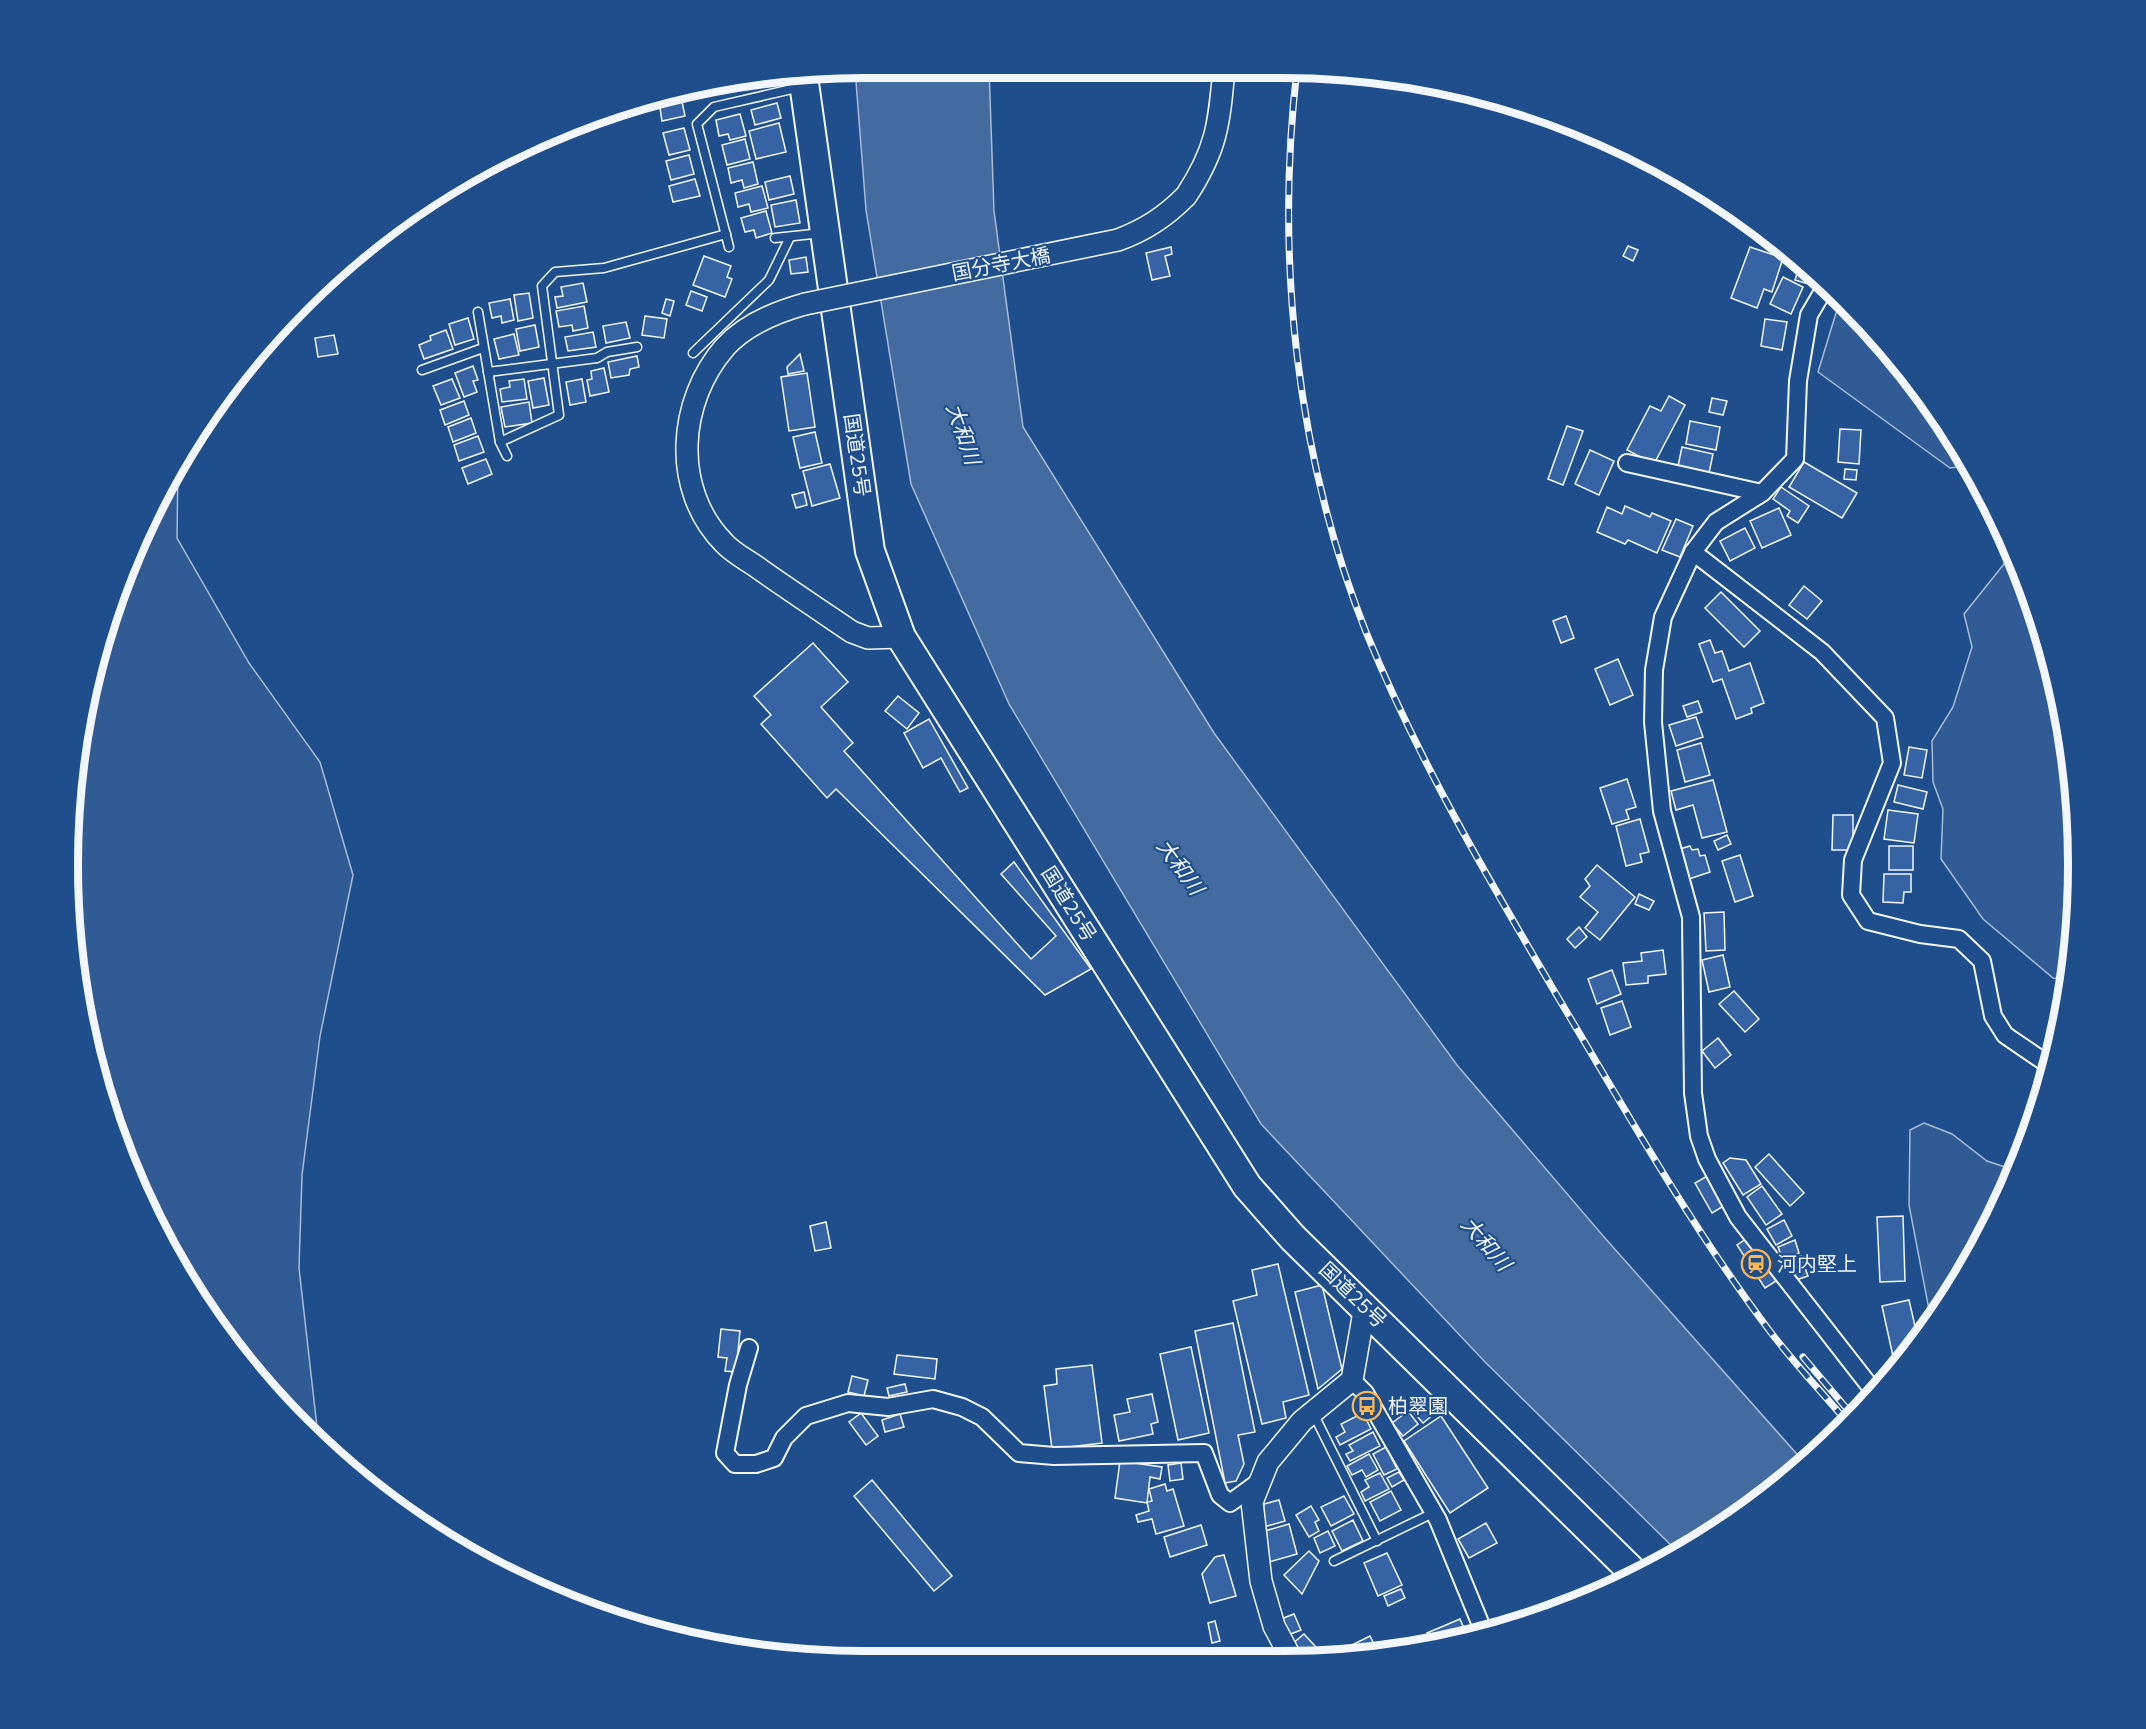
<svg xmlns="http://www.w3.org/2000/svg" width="2146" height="1729" font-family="'Nunito Sans','Noto Sans JP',sans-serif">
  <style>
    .built { fill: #305b95; stroke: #a8bbd7; stroke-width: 1.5 }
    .water { fill: #446ba0; stroke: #a8bbd7; stroke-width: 1.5 }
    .building { fill: #3563a3; stroke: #f2f6ff; stroke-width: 1.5 }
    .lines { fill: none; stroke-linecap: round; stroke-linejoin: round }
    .service-casing { stroke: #f2f6ff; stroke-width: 11 }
    .minor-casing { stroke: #f2f6ff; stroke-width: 20 }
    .tertiary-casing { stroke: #f2f6ff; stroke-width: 24 }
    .trunk-casing { stroke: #f2f6ff; stroke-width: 32 }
    .service { stroke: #1f4e8c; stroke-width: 8 }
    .minor { stroke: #1f4e8c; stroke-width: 16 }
    .tertiary { stroke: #1f4e8c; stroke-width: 21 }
    .trunk { stroke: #1f4e8c; stroke-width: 28 }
    .rail-casing { stroke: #f2f6ff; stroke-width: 7 }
    .rail { stroke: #1f4e8c; stroke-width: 4.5; stroke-dasharray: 14; stroke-linecap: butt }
    .tertiary-bridge-casing { stroke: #f2f6ff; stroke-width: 24; stroke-linecap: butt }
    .tertiary-bridge { stroke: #1f4e8c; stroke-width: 21 }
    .labels { text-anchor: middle; stroke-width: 4.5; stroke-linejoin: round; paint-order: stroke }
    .street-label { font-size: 20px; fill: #f2f6ff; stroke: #1f4e8c }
    .poi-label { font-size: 20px; fill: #f2f6ff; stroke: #1f4e8c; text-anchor: start }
    .water-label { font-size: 21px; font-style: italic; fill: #f2f6ff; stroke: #1f4e8c }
    .rim { fill: none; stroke: #f2f6ff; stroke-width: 8 }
  </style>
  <rect width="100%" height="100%" fill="#1f4e8c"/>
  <!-- built -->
  <g class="built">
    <polygon points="1840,300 1914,379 1968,466 1950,468 1818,372"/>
    <polygon points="178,462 177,538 249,663 320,762 353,875 320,1036 302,1175 299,1268 317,1427 331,1452 265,1390 150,1217 83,1020 68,864 95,658"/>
    <polygon points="2012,554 2051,658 2077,812 2072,968 2069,980 2053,978 1983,919 1941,859 1943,809 1933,782 1932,741 1953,707 1972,647 1964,614"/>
    <polygon points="1924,1123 1952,1134 1987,1161 2014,1170 1972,1263 1931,1320 1909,1205 1910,1130"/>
  </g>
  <!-- water -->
  <polygon class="water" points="865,68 989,68 994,211 1023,427 1214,733 1457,1065 1604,1237 1804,1462 1767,1497 1678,1552 1485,1362 1261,1124 1009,704 911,484 866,210 855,69"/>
  <!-- building -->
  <g class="building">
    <polygon points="680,92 685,116 662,121 658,95"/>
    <polygon points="777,103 781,118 755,125 751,110"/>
    <polygon points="740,114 746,136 730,140 728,134 719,136 716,120"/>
    <polygon points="779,123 786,152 756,159 749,131"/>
    <polygon points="684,128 690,150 669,155 663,133"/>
    <polygon points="745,139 750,159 727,165 722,145"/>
    <polygon points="689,155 694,174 671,180 666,161"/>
    <polygon points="753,162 758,184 744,188 742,180 731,183 728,168"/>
    <polygon points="790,176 794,194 769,200 765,182"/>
    <polygon points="695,179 700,196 673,202 669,186"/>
    <polygon points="762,186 768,208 751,212 749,204 738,207 735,193"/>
    <polygon points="796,200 800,223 775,227 771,205"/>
    <polygon points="766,211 772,233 756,238 754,230 745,232 741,218"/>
    <polygon points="1628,246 1638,250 1633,261 1623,256"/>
    <polygon points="1171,247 1172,254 1165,256 1170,276 1152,280 1146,253"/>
    <polygon points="1750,247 1783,258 1772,292 1764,289 1757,308 1731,298"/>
    <polygon points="704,256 731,266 727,277 732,279 725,297 693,285"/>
    <polygon points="806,257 808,272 791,274 789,260"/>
    <polygon points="1798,271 1815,276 1812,285 1795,280"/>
    <polygon points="1783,277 1803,287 1791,314 1770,304"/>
    <polygon points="583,283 587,302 557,308 555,297 563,296 561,287"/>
    <polygon points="691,291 707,297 702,311 686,305"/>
    <polygon points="529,293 533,318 518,321 514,295"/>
    <polygon points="510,299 514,320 502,323 501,316 492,318 489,303"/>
    <polygon points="666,299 674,301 670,316 662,313"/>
    <polygon points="584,306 588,328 573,331 572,325 559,327 556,311"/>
    <polygon points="645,316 667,319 664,338 642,335"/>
    <polygon points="468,318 474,339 455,345 449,324"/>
    <polygon points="1765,319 1787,322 1782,350 1761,346"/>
    <polygon points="626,322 630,338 606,343 603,326"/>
    <polygon points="535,325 539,347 520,351 516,329"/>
    <polygon points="446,330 453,349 424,359 419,345 431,340 430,336"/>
    <polygon points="593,332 596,347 568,351 565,337"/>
    <polygon points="514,334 519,355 499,359 494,339"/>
    <polygon points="334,335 338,354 318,357 315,338"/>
    <polygon points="800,354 804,371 788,374 787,367"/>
    <polygon points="637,356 639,367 630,369 629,375 611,378 608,362"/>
    <polygon points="473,366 478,380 473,381 477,392 464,397 455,373"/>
    <polygon points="604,368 609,392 590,396 587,380 592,379 591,371"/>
    <polygon points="807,373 815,427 789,431 781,377"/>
    <polygon points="544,378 549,405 533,408 528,381"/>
    <polygon points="452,379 460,398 441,405 433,386"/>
    <polygon points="524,379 527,399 502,402 500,389 510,387 509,381"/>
    <polygon points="582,379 586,402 570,405 566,382"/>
    <polygon points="1669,396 1685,405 1654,464 1627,450 1650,406 1661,411"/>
    <polygon points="1712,398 1727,401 1723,415 1709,412"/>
    <polygon points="464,401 469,415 445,425 440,410"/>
    <polygon points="529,402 532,423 505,427 501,407"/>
    <polygon points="471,418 476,433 453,442 448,427"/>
    <polygon points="1690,421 1720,427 1716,450 1686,444"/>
    <polygon points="1567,426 1583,431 1563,485 1548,479"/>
    <polygon points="1840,429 1861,430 1859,464 1838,462"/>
    <polygon points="815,432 822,463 800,468 793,437"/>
    <polygon points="478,436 484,452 459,461 454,445"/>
    <polygon points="1682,447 1713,454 1709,473 1678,466"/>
    <polygon points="1590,450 1614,461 1599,495 1575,484"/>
    <polygon points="486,459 492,474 468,484 462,468"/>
    <polygon points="1804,462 1857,493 1842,518 1789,487"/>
    <polygon points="830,464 840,498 812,506 803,471"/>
    <polygon points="1845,469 1857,470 1856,480 1844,479"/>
    <polygon points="1781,487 1809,506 1798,523 1787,516 1790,511 1773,499"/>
    <polygon points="804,492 807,505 796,508 792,495"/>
    <polygon points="1625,506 1650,517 1652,513 1671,521 1657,553 1628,540 1625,544 1597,532 1607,507 1622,514"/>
    <polygon points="1779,508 1791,535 1762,548 1750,521"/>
    <polygon points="1676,519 1693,526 1680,557 1662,550"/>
    <polygon points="1745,528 1755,548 1730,561 1720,541"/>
    <polygon points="1804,586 1822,601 1807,619 1789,605"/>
    <polygon points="1721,592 1760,631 1744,647 1705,608"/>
    <polygon points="1566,616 1574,638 1561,643 1553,621"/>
    <polygon points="1710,640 1715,653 1722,651 1729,671 1750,663 1764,703 1751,708 1752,713 1736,719 1722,679 1713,682 1699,644"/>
    <polygon points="813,643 848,682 821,707 853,743 844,751 1031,959 1056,936 1001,874 1014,862 1091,969 1045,995 836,789 827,798 761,724 771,715 754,696"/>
    <polygon points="1618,659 1633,695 1610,705 1595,669"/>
    <polygon points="898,696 919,713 907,729 885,711"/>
    <polygon points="1698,701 1702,712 1687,717 1683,706"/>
    <polygon points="1696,717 1703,737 1676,746 1669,725"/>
    <polygon points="929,719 968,788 960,792 941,758 923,768 904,733"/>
    <polygon points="1701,743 1710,775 1685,782 1677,750"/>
    <polygon points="1909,747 1927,750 1922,778 1904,775"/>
    <polygon points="1627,779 1636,807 1626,810 1629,819 1612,824 1600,788"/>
    <polygon points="1713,780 1727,832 1702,838 1693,805 1676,810 1671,791"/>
    <polygon points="1898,785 1927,792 1923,809 1894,802"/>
    <polygon points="1888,810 1918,814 1914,843 1884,839"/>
    <polygon points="1833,815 1853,815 1853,850 1832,850"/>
    <polygon points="1640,819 1649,852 1640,854 1642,862 1626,866 1616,826"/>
    <polygon points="1727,835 1731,844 1718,850 1714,841"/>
    <polygon points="1690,846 1692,850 1698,849 1700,856 1705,855 1710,872 1689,879 1680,849"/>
    <rect x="1889" y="846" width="24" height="24"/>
    <polygon points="1740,855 1753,896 1735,902 1722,861"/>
    <polygon points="1597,865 1635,897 1600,940 1585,928 1598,912 1580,897 1590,886 1585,879"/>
    <polygon points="1884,874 1911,874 1911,892 1904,892 1903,903 1883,902"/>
    <polygon points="1639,894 1654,901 1649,910 1635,904"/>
    <polygon points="1724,912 1725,950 1706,951 1704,913"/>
    <polygon points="1579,927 1587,937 1575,948 1567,939"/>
    <polygon points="1663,950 1666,974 1648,976 1648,983 1626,985 1623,963 1642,961 1641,953"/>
    <polygon points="1723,955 1730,987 1709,992 1702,960"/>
    <polygon points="1612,970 1621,994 1597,1004 1588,979"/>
    <polygon points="1734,991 1759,1019 1745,1032 1719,1004"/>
    <polygon points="1622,1001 1631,1027 1610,1035 1601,1008"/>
    <polygon points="1718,1038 1731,1055 1715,1068 1702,1051"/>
    <polygon points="1769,1154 1804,1193 1790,1206 1755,1167"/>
    <polygon points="1730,1158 1746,1160 1761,1184 1743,1195 1723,1163"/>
    <polygon points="1709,1175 1727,1204 1712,1213 1695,1183"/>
    <polygon points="1762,1186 1782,1214 1766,1225 1747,1197"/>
    <polygon points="1903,1216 1905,1281 1880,1282 1877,1217"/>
    <polygon points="1784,1220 1792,1236 1776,1245 1767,1229"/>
    <polygon points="826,1222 831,1248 815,1251 810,1226"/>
    <polygon points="1749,1237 1776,1281 1765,1288 1737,1245"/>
    <polygon points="1795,1240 1799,1253 1783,1260 1778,1247"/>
    <polygon points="1801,1256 1803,1264 1787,1269 1785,1261"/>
    <polygon points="1278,1264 1309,1395 1283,1402 1286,1418 1262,1424 1233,1301 1257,1295 1252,1270"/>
    <polygon points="1804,1265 1808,1276 1793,1281 1789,1270"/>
    <polygon points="1322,1285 1342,1369 1318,1389 1295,1292"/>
    <polygon points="1909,1300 1918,1339 1903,1359 1894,1361 1882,1306"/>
    <polygon points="1233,1323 1255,1432 1238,1435 1244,1464 1236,1481 1225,1483 1195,1331"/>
    <polygon points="721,1329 740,1331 736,1372 725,1371 727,1358 718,1357"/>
    <polygon points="1191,1347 1209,1433 1178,1440 1160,1354"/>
    <polygon points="897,1355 937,1359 935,1379 894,1374"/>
    <polygon points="1092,1365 1102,1443 1052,1449 1044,1386 1057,1384 1056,1369"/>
    <polygon points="852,1376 868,1380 864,1396 848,1392"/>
    <polygon points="905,1384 907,1392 889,1396 887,1388"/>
    <polygon points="1152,1394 1158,1422 1151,1424 1153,1434 1119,1441 1114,1415 1130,1412 1127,1399"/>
    <polygon points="1427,1396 1439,1410 1423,1423 1411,1409"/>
    <polygon points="1408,1411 1418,1424 1403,1436 1392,1423"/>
    <polygon points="861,1413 878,1436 866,1445 849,1422"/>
    <polygon points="1363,1413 1371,1429 1340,1445 1336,1437 1345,1432 1341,1424"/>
    <polygon points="900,1414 904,1427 885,1432 882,1420"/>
    <polygon points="1441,1416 1488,1488 1450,1513 1404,1441"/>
    <polygon points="1373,1432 1380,1446 1350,1461 1346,1454 1353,1451 1349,1445"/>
    <polygon points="1386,1447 1397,1469 1384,1475 1373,1454"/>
    <polygon points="1369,1454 1378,1470 1366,1477 1362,1470 1352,1475 1347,1466"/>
    <polygon points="1120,1461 1162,1467 1160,1479 1150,1477 1147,1503 1115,1498"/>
    <polygon points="1181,1463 1183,1479 1170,1481 1168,1465"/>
    <polygon points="1399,1472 1404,1480 1392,1487 1387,1478"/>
    <polygon points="1380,1473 1389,1489 1365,1501 1361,1492 1369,1487 1365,1480"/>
    <polygon points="872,1480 952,1576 934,1591 854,1496"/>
    <polygon points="1165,1484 1167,1491 1173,1489 1184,1526 1156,1534 1152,1519 1138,1522 1136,1515 1149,1511 1147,1502 1152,1501 1149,1489"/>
    <polygon points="1391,1491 1401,1510 1380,1521 1370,1502"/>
    <polygon points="1344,1496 1354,1514 1331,1526 1321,1507"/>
    <polygon points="1279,1500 1285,1521 1260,1528 1264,1504"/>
    <polygon points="1311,1506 1319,1520 1315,1522 1319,1531 1309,1537 1296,1515"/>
    <polygon points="1353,1520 1363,1541 1342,1551 1332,1531"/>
    <polygon points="1486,1523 1497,1543 1469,1558 1458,1539"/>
    <polygon points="1289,1524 1297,1554 1269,1562 1261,1532"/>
    <polygon points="1201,1525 1207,1545 1170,1557 1164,1537"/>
    <polygon points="1328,1531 1335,1546 1320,1553 1314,1538"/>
    <polygon points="1309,1551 1319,1561 1302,1594 1284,1575"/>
    <polygon points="1387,1553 1402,1585 1378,1596 1364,1563"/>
    <polygon points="1224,1555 1236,1596 1210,1603 1202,1574 1215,1557"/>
    <polygon points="1401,1589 1405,1598 1388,1606 1384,1596"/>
    <polygon points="1294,1614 1301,1630 1288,1635 1281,1619"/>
    <polygon points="1460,1619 1468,1638 1432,1644 1427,1633"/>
    <polygon points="1215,1621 1220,1641 1212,1643 1208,1623"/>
    <polygon points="1304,1634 1325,1657 1321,1660 1305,1660 1291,1645"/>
    <polygon points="1370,1636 1378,1652 1338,1659 1336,1653"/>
    <polygon points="1422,1639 1425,1645 1399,1649"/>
  </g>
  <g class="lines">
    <!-- service casing -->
    <g class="service-casing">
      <g id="service">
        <polyline points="775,238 822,233"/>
        <polyline points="729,247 697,124 714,107 801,87"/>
        <polyline points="478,312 500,442 507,456"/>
        <polyline points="693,353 769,280 790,237"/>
        <polyline points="422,370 483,348"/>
        <polyline points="488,372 597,358 607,352 637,347"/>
        <polyline points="500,442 559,415 542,286 555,272 604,268 726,234"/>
        <polyline points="1313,1413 1377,1541"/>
        <polyline points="1334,1561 1433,1513"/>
        <polyline points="1484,1632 1565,1600 1571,1603"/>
      </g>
    </g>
    <!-- minor casing -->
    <g class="minor-casing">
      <g id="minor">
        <polyline points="1627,463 1762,493 1795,459 1798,381 1809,315 1826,286"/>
        <polyline points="1762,493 1716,522 1693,552 1663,617 1654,670 1653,722 1662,811 1691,917 1693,1093 1699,1136 1707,1159 1738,1217 1876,1394"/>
        <polyline points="1693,552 1822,652 1885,718 1892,763 1853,860 1851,895 1868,921 1920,934 1959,939 1982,961 1993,1016 2005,1035 2049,1065"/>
        <polyline points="749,1348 738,1385 725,1453 735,1464 756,1464 774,1458 784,1438 806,1416 848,1403 888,1407 933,1399 962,1407 982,1417 1019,1453 1054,1456 1204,1453 1220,1495 1230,1503 1260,1481"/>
        <polyline points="1352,1380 1365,1393 1438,1520 1485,1635"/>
      </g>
    </g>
    <!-- tertiary casing -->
    <g class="tertiary-casing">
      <g id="tertiary">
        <path d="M 1186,196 C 1217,149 1219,124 1224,69"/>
        <path d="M 805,304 C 776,312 746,324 725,347 C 678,401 671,489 724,543 C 734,554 749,561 761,570 C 791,591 821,611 852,632 L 868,638 L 901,637"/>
        <polyline points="1292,1660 1274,1626 1261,1581 1252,1502 1268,1462 1302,1421 1352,1380 1365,1306"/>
      </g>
    </g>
    <!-- trunk casing -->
    <g class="trunk-casing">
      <polyline id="trunk" points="803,76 870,551 901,637 1247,1186 1293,1238 1638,1577"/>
    </g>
    <!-- service -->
    <use href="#service" class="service"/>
    <!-- minor -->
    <use href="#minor" class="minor"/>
    <!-- tertiary -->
    <use href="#tertiary" class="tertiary"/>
    <!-- trunk -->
    <use href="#trunk" class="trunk"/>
    <!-- rail casing -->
    <g class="rail-casing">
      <g id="rail">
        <path d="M 1297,69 C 1275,257 1296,456 1366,632 C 1418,760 1489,880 1559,999 C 1626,1111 1690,1225 1769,1330 C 1793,1362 1821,1391 1847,1422"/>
        <polyline points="1803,1357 1853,1416"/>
      </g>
    </g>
    <!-- rail -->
    <use href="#rail" class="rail"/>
    <!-- tertiary-bridge casing -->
    <g class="tertiary-bridge-casing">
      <path id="tertiary-bridge" d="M 805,304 L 1118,240 C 1145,230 1165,217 1186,196"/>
    </g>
    <!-- tertiary-bridge -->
    <use href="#tertiary-bridge" class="tertiary-bridge"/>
  </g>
  <!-- icons -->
  <defs>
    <g id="station-ring" transform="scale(1.5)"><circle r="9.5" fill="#1f4e8c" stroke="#ffb74d" stroke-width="1.5"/><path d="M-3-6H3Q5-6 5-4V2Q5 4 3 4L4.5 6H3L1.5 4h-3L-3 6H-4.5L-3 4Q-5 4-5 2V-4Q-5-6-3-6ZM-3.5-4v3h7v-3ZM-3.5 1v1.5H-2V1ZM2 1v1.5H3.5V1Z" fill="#ffb74d"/></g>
    <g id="bus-ring" transform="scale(1.5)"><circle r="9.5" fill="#1f4e8c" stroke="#ffb74d" stroke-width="1.5"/><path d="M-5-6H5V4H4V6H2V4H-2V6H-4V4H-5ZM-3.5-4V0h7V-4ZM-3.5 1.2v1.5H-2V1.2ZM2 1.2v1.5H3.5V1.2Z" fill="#ffb74d"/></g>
  </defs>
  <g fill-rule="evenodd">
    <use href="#station-ring" x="1756" y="1264"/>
    <use href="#bus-ring" x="1367" y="1406"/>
  </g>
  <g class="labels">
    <!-- street labels -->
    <g class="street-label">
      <text transform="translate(1001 264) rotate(-11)" y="7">国分寺大橋</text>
      <text transform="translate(857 455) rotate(82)" y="7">国道25号</text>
      <text transform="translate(1069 904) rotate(58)" y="7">国道25号</text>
      <text transform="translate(1353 1295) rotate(44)" y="7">国道25号</text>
    </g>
    <!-- poi labels -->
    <g class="poi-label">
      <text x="1777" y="1271">河内堅上</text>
      <text x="1388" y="1413">柏翠園</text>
    </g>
    <!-- water labels -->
    <g class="water-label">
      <text transform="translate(963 434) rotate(71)" y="7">大和川</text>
      <text transform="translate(1180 867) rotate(54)" y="7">大和川</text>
      <text transform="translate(1486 1244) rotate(49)" y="7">大和川</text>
    </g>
  </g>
  <!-- crop -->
  <path d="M0 0H2146V1729H0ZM864 78H1282A786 786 0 0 1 2068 864V865A786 786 0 0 1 1282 1651H864A786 786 0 0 1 78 865V864A786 786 0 0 1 864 78Z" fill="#1f4e8c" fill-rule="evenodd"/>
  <path class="rim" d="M864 78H1282A786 786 0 0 1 2068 864V865A786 786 0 0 1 1282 1651H864A786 786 0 0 1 78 865V864A786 786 0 0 1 864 78Z"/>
</svg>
